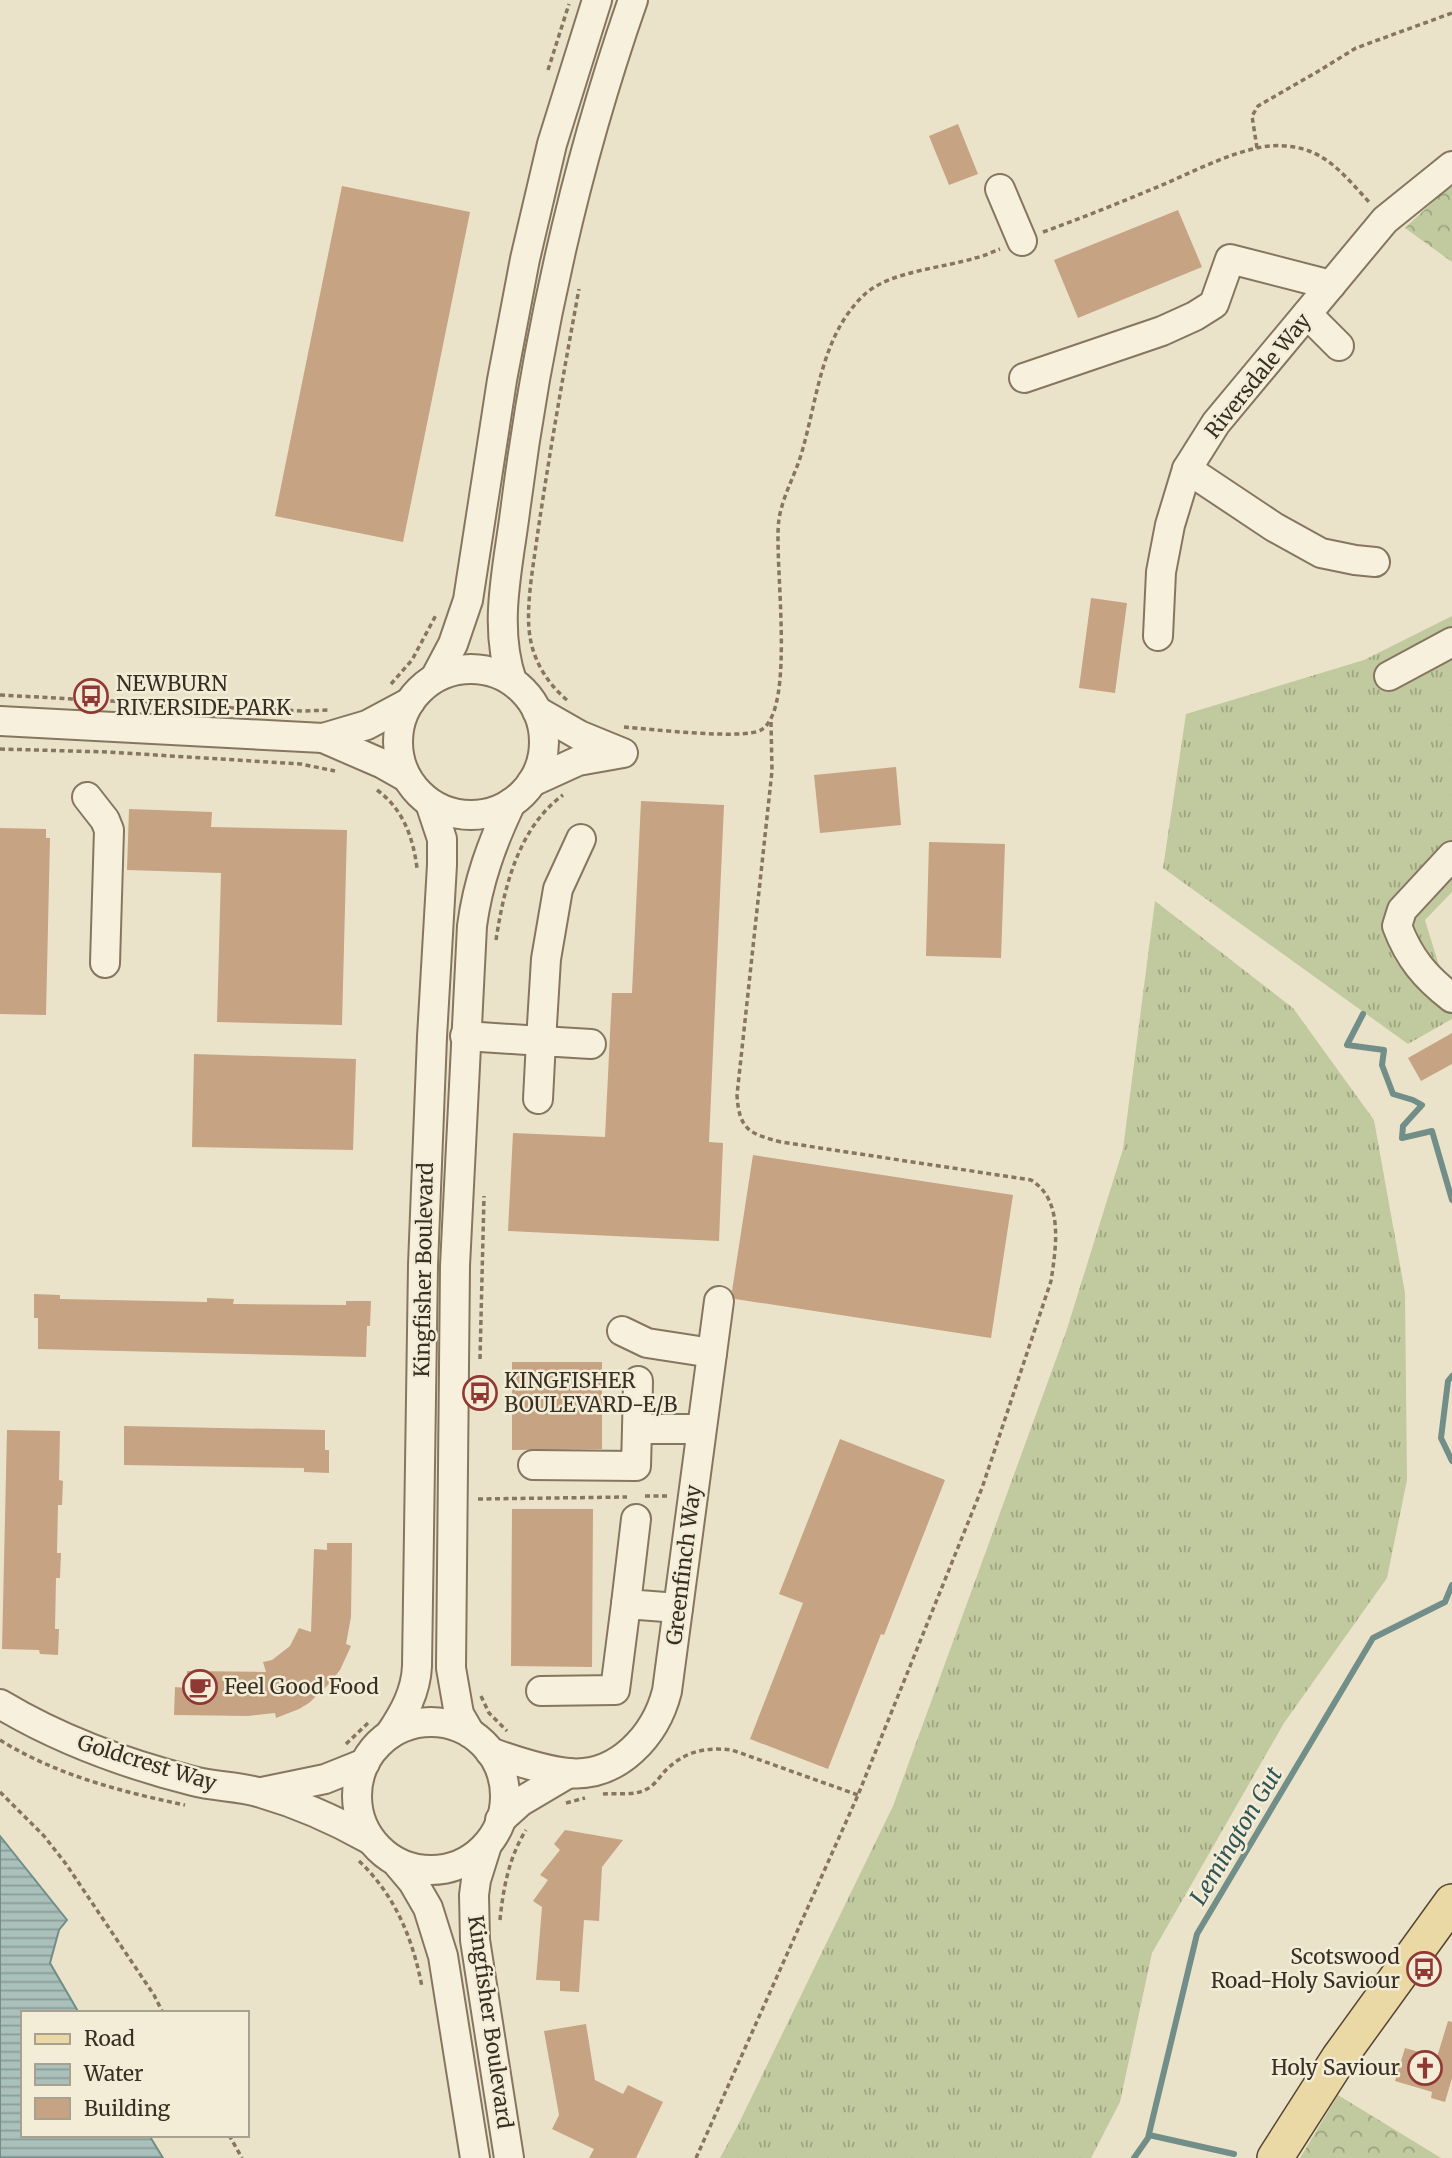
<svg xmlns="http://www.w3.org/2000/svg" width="1452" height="2158" font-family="Merriweather,serif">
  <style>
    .grass { fill: url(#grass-tufts) }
    .forest { fill: url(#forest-crowns) }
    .water { fill: url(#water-rules); stroke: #718e88; stroke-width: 2 }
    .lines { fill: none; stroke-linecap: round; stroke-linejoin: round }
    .stream { stroke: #718e88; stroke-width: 6 }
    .building { fill: #c6a382 }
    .minor-casing { stroke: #86765f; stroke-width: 32 }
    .major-casing { stroke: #554533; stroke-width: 38 }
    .path { stroke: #86765f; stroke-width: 3.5; stroke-dasharray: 5 3.5; stroke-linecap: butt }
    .minor { stroke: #f6f0dc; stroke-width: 28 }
    .major { stroke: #ead9a5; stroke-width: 35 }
    .labels { text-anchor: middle; stroke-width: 5; stroke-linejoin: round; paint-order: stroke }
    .street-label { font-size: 21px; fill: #382e21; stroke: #f3edd8 }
    .poi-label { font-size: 21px; fill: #382e21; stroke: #f3edd8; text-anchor: start }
    .water-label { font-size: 23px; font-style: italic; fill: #325656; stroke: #f3edd8 }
  </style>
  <defs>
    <pattern id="grass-tufts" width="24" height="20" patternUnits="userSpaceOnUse" patternTransform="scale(1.75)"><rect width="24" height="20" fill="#c1c99e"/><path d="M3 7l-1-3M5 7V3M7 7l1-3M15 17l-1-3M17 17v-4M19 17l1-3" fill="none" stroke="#9ea480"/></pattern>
    <pattern id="forest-crowns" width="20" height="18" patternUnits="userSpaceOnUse" patternTransform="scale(1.75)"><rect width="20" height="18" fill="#c1c99e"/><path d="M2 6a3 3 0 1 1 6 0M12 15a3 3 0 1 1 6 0" fill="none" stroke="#9ea480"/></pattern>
    <pattern id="water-rules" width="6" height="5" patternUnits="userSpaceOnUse" patternTransform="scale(1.75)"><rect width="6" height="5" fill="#aac0bb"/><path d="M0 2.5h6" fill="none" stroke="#8b9c98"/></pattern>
  </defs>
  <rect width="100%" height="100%" fill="#ebe3c9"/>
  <!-- grass -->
  <g class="grass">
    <polygon points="1452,616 1452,892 1425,920 1452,1008 1452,1019 1408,1044 1163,868 1186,714 1364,660"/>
    <polygon points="1155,901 1293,1008 1374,1120 1405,1293 1407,1480 1387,1578 1284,1723 1152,1953 1120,2102 1091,2158 720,2158 737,2127 893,1806 1066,1332 1123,1149"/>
  </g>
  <!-- forest -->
  <g class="forest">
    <polygon points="1452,184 1452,262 1405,228"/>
    <polygon points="1338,2095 1441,2158 1300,2158"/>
  </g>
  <!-- water -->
  <polygon class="water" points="0,1836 67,1920 59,1930 50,1963 79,2013 23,2013 23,2135 149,2135 163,2158 0,2158"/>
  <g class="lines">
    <!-- stream -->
    <g class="stream">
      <polyline points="1363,1014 1347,1045 1384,1050 1382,1065 1393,1094 1413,1100 1422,1105 1403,1126 1402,1138 1432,1131 1452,1200"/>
      <polyline points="1452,1376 1448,1381 1441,1438 1452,1461"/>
      <polyline points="1149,2135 1234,2154"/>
      <polyline points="1134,2158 1148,2138 1197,1934 1373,1638 1445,1602 1452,1585"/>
    </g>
  </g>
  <!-- building -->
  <g class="building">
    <polygon points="958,124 978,174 949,185 929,136"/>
    <polygon points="342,186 470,212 403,542 275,516"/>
    <polygon points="1178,210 1202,267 1078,318 1054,260"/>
    <polygon points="1091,598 1127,603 1115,693 1079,688"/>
    <polygon points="896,767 901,825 820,833 814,775"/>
    <polygon points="641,801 724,805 709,1142 723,1143 719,1241 508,1231 513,1133 605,1137 612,993 632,993"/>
    <polygon points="129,809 212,812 211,827 347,830 342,1025 217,1022 221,873 127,870"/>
    <polygon points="0,828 46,829 46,838 50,838 46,1015 0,1014"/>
    <polygon points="929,842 1005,844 1001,958 926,956"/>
    <polygon points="1452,1033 1452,1064 1421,1081 1408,1058"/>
    <polygon points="194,1054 356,1059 353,1150 192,1147"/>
    <polygon points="753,1155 1013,1195 991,1338 735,1299 732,1291"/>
    <polygon points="34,1294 60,1295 60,1299 207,1302 207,1298 234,1299 233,1304 346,1305 346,1301 371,1301 370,1326 367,1326 366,1357 38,1349 38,1318 34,1318"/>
    <polygon points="512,1362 602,1362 602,1449 512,1450"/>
    <polygon points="124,1426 325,1430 325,1450 329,1450 329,1473 304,1472 304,1468 124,1465"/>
    <polygon points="7,1430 60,1431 59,1480 63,1481 62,1505 58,1505 57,1553 61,1553 60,1578 56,1578 55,1629 59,1629 58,1655 40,1654 39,1650 2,1649"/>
    <polygon points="840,1439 945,1480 884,1635 881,1634 828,1769 750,1739 803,1603 779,1594"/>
    <polygon points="512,1509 593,1509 592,1667 511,1666"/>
    <polygon points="327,1543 352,1543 351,1617 346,1644 351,1646 340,1670 331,1682 309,1703 299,1709 276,1718 275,1713 248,1716 174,1715 175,1687 186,1688 187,1671 266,1672 263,1662 272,1660 290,1646 299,1628 311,1632 314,1549 327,1550"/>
    <polygon points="565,1830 623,1840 602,1867 599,1921 584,1920 579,1992 560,1991 560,1981 536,1980 542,1907 533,1901 548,1880 540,1875 560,1850 554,1844"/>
    <polygon points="1448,2021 1452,2022 1452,2078 1445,2102 1431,2098 1432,2092 1395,2081 1405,2048 1437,2057"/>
    <polygon points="586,2024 595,2080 623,2094 628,2085 663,2102 636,2158 589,2158 594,2149 552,2129 559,2115 544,2031"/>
  </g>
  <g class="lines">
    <!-- minor casing -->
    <g class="minor-casing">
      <g id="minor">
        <polyline points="1000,189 1022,241"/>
        <polyline points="1307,314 1339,346"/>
        <polyline points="1024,378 1162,331 1195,316 1214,304 1230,259 1331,285"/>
        <polyline points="1187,469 1274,527 1321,553 1355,560 1375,562"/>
        <polyline points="1158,636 1161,572 1170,525 1187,469 1216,423 1385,220 1452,166"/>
        <circle cx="471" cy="742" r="73"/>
        <polyline points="1389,676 1452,642"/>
        <polyline points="435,678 453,644 468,600 502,380 525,259 552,144 597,0"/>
        <path d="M 512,681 C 493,626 508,568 515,512 C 537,338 575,166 633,0"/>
        <polyline points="0,721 323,738 367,725 410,702"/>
        <polyline points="323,738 383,764 406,777"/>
        <polyline points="532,782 578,761 623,753 579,735 537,711"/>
        <polyline points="87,797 105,820 109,830 105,963"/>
        <path d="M 1452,856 L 1402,910 L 1397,926 C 1409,958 1425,977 1452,998"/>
        <polyline points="465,1036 541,1041 546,959 558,889 581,839"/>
        <polyline points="538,1099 541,1041 591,1044"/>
        <polyline points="622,1331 647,1343 712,1353"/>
        <polyline points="637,1429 638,1381"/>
        <polyline points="533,1465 636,1466 637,1429 701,1429"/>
        <polyline points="636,1519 626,1604 678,1608"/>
        <polyline points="541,1691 615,1690 626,1604"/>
        <path d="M 0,1704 C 60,1740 126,1764 193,1781 C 215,1787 239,1786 261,1793 C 299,1804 335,1820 369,1839"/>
        <circle cx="431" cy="1796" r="74"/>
        <path d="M 470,1733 L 459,1714 L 451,1668 L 455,1266 L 472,926 C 478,881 492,843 511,803"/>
        <path d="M 390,1734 C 404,1713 416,1692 417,1666 L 423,1265 L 432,1037 L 442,865 L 442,839 L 430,803"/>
        <path d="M 490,1752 C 515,1761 542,1770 568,1773 C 618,1778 656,1735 667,1691 L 719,1301"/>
        <polyline points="262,1792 325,1779 365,1763"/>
        <polyline points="500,1820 520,1802 569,1773"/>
        <polyline points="487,1845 476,1880 474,1895 475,1940 509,2158"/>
        <polyline points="397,1863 413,1882 428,1908 443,1956 475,2158"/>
      </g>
    </g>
    <!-- major casing -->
    <g class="major-casing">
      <polyline id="major" points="1275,2158 1339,2058 1452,1902"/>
    </g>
    <!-- path -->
    <g class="path">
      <polyline points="548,70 569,4"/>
      <polyline points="1257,148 1252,116 1258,106 1317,72 1356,48 1452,13"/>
      <path d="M 1043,232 C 1085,217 1126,200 1167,183 C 1196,170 1226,155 1257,148 C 1274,144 1293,145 1309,151 C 1334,160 1352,184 1370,203"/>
      <polyline points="391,684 412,660 436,615"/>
      <polyline points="0,695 187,705"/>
      <path d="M 567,700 C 548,684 534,662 530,637 C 525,607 534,562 538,531 C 550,450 564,370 579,289"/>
      <polyline points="212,707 302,711 330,710"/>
      <path d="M 624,727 C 648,729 744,740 761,730 C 797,709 773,559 779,519 C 783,494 797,472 803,448 C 818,395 822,334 865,294 C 891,271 943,268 975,258 C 984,256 992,252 1000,249"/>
      <polyline points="0,749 107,752 301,764 335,771"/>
      <path d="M 377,790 C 403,809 413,837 417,868"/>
      <path d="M 496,940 C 504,888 518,828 563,795"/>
      <polyline points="480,1359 484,1196"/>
      <polyline points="645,1496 669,1496"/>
      <polyline points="478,1499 627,1497"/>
      <polyline points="481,1696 489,1713 507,1731"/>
      <path d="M 0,1740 C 56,1775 122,1792 185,1805"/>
      <polyline points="346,1744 368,1723"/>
      <polyline points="0,1792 44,1836 66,1864 154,1995 163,2013"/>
      <path d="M 603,1794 C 617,1793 635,1796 647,1789 C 655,1785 660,1776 666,1770 C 685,1751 706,1747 732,1750 L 858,1795"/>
      <polyline points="566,1803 585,1798"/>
      <path d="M 359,1861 C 395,1895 413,1939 422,1987"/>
      <path d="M 500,1920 C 503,1889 509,1857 526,1830"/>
      <polyline points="229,2135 242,2158"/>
      <path d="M 696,2158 L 858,1795 L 982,1488 L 1051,1281 C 1056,1248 1064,1200 1031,1180 L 781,1142 C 750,1134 739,1130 737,1095 L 772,771 L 771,722"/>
    </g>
    <!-- minor -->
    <use href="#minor" class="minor"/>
    <!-- major -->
    <use href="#major" class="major"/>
  </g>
  <!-- icons -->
  <defs>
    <g id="bus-ring" transform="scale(1.75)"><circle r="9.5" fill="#f3edd8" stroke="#903934" stroke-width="1.5"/><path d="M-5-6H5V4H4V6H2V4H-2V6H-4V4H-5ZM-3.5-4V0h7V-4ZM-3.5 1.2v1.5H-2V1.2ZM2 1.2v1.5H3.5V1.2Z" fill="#903934"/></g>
    <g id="cafe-ring" transform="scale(1.75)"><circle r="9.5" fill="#f3edd8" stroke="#903934" stroke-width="1.5"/><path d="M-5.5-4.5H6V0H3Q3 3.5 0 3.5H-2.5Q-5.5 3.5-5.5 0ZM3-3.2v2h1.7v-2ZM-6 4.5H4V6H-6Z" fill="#903934"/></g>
    <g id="church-ring" transform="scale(1.75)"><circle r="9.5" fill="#f3edd8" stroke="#903934" stroke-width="1.5"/><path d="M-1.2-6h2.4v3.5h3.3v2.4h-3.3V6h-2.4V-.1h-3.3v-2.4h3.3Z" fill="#903934"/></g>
  </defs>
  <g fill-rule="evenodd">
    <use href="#bus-ring" x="91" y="696"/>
    <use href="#bus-ring" x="480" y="1393"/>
    <use href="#cafe-ring" x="200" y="1687"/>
    <use href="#bus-ring" x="1424" y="1969"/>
    <use href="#church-ring" x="1425" y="2068"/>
  </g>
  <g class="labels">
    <!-- street labels -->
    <g class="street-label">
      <text transform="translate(1258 376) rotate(-51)" y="7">Riversdale Way</text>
      <text transform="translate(424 1270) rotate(-89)" y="7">Kingfisher Boulevard</text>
      <text transform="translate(684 1565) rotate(-83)" y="7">Greenfinch Way</text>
      <text transform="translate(147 1763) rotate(17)" y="7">Goldcrest Way</text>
      <text transform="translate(490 2022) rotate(82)" y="7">Kingfisher Boulevard</text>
    </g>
    <!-- poi labels -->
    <g class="poi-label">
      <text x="116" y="691">NEWBURN<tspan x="116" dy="24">RIVERSIDE PARK</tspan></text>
      <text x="504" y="1388">KINGFISHER<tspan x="504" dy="24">BOULEVARD-E/B</tspan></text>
      <text x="224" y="1694">Feel Good Food</text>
      <text x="1400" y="1964" text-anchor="end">Scotswood<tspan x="1400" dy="24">Road-Holy Saviour</tspan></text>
      <text x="1400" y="2075" text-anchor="end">Holy Saviour</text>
    </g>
    <!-- water labels -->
    <g class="water-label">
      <text transform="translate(1236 1836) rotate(-59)" y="8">Lemington Gut</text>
    </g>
  </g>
  <!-- legend -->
  <rect x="21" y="2011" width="228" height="126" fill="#f3edd8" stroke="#a8a18f" stroke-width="2"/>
  <rect x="35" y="2034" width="35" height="10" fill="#ead9a5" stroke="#a8a18f" stroke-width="2"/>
  <text x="84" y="2046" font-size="21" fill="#382e21">Road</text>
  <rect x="35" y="2064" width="35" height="21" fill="url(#water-rules)" stroke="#a8a18f" stroke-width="2"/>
  <text x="84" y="2081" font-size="21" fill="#382e21">Water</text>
  <rect x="35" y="2098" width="35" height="21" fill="#c6a382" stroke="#a8a18f" stroke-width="2"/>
  <text x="84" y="2116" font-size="21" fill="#382e21">Building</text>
</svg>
